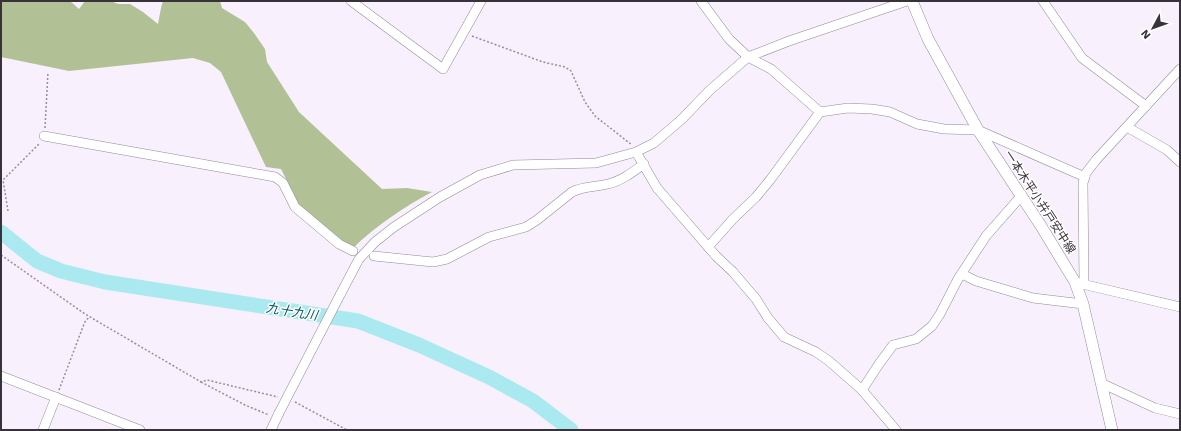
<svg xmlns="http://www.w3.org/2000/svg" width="1181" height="431" font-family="'Work Sans','Noto Sans JP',sans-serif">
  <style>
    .forest { fill: #b1c195 }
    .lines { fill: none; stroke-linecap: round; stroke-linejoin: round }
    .river { stroke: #abe9f0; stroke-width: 15 }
    .minor-casing { stroke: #94879b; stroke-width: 10 }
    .major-casing { stroke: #94879b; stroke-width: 12 }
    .path { stroke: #968f9a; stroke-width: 1.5; stroke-dasharray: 2 2; stroke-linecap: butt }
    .minor { stroke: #fff; stroke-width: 9 }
    .major { stroke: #fff; stroke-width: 11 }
    .minor-bridge-casing { stroke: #94879b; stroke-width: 10; stroke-linecap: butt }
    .minor-bridge { stroke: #fff; stroke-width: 9 }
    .labels { text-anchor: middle; stroke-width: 3; stroke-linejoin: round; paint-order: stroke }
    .street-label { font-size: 12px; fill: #38323b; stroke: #fff }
    .water-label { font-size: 13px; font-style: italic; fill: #005b63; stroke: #fff }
  </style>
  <rect width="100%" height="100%" fill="#f9f0fe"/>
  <!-- forest -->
  <path class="forest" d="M 1,1 L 70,1 L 79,9 L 85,1 L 111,1 L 118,4 L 130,4 L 143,12 L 158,24 L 161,8 L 163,1 L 220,1 L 222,8 L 245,22 L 254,33 L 265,49 L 267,62 L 299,112 L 382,189 L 407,188 L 432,192 C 404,207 377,225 354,247 L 349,246 L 299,205 L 281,169 L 266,167 L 221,72 L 210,63 L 193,58 L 69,71 L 1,57 Z"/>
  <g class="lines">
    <!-- river -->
    <polyline class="river" points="1,232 37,261 61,271 105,282 358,321 419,345 489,377 533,401 571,430"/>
    <!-- minor casing -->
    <g class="minor-casing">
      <g id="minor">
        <polyline points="351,1 443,69 481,1"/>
        <polyline points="701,1 729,39 748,57 771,69 820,112"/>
        <polyline points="1043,1 1082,58 1146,106"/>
        <polyline points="1127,127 1167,150 1180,162"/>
        <polyline points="44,136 275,177 283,183 295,207 339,244 353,251"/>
        <polyline points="636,152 657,188 716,256 733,272 756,299 768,318 784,337 816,352 829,361 862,390 896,430"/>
        <polyline points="708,247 733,219 756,197 770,180 820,112 848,108 872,109 890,112 917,124 944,129 978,130 1085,177"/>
        <path d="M 374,256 L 433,262 L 438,261 L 447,259 L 489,237 L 526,227 L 537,220 L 572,192 C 583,186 596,187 608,184 C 621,181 633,172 644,164"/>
        <polyline points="962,274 976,281 1033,298 1083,304"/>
        <polyline points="1078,283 1180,307"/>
        <polyline points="1084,284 1083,183 1086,173 1096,160 1180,69"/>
        <polyline points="340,295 359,259 375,242 394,227 440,197 480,175 513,165 596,163 636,152 654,143 681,120 710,90 748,57 789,41 907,1"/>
        <polyline points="1,376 140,430"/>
        <polyline points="1101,383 1155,408 1180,414"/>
        <polyline points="862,390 879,364 893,345 916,339 932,326 940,314 958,279 986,236 1022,195"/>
        <polyline points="43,430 56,397"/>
        <polyline points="271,430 279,413"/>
      </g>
    </g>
    <!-- major casing -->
    <g class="major-casing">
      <polyline id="major" points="912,1 928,39 978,130 1041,226 1075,282 1083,304 1112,430"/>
    </g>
    <!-- path -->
    <g class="path">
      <polyline points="472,36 543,62 565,67 571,71 585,102 595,116 632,145"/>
      <polyline points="45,128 48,72"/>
      <polyline points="8,211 3,180 40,143"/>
      <polyline points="1,255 85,314 201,382 207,380 278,397"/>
      <polyline points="201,382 245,405 269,415"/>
      <polyline points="59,390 84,324 86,320 90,317"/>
      <polyline points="295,402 347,430"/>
    </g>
    <!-- minor -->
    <use href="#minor" class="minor"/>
    <!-- major -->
    <use href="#major" class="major"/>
    <!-- minor-bridge casing -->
    <g class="minor-bridge-casing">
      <polyline id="minor-bridge" points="279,413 340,295"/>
    </g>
    <!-- minor-bridge -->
    <use href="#minor-bridge" class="minor-bridge"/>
  </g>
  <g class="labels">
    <!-- street labels -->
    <g class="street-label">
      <text transform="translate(1040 202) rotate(57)" y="4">一本木平小井戸安中線</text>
    </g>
    <!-- water labels -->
    <g class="water-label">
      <text transform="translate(292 311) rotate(9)" y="5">九十九川</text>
    </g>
  </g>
  <!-- border -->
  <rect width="1181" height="431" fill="none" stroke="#38323b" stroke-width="4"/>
  <!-- north arrow -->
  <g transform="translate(1153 28) rotate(229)" stroke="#ffffff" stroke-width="3" paint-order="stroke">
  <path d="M0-3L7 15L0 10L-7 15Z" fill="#38323b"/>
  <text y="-6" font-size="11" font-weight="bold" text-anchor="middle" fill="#38323b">N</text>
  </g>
</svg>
